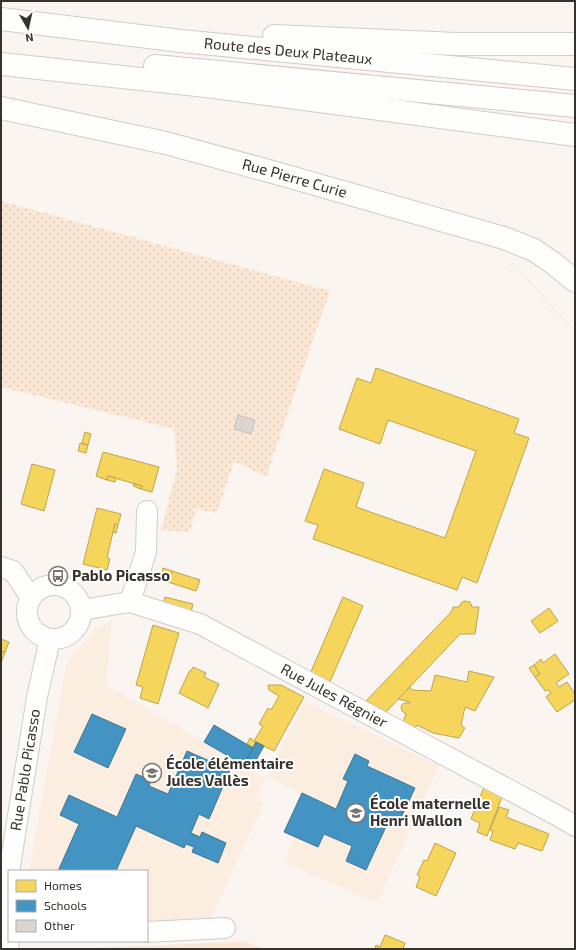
<svg xmlns="http://www.w3.org/2000/svg" width="576" height="950" font-family="'Exo 2',sans-serif">
  <style>
    .built { fill: #fbeee1 }
    .grass { fill: url(#grass-dots) }
    .park { fill: #fbe7d4 }
    .homes { fill: #f6d55c; stroke: #bda44e }
    .schools { fill: #4393c3; stroke: #3f7696 }
    .building { fill: #dad5d1; stroke: #c3beb9 }
    .lines { fill: none; stroke-linecap: round; stroke-linejoin: round }
    .minor-casing { stroke: #d1ccc8; stroke-width: 22 }
    .tertiary-casing { stroke: #d1ccc8; stroke-width: 24 }
    .primary-casing { stroke: #d1ccc8; stroke-width: 24 }
    .path { stroke: #e2e1df; stroke-width: 2.5; stroke-dasharray: 1 3; stroke-linecap: butt }
    .minor { stroke: #fefefd; stroke-width: 20 }
    .tertiary { stroke: #fefefd; stroke-width: 22 }
    .primary { stroke: #fefefd; stroke-width: 22 }
    .labels { text-anchor: middle; stroke-width: 4; stroke-linejoin: round; paint-order: stroke }
    .street-label { font-size: 15px; fill: #37322d; stroke: #fff }
    .poi-label { font-size: 15px; font-weight: bold; fill: #37322d; stroke: #fff; text-anchor: start }
  </style>
  <defs>
    <pattern id="grass-dots" width="8" height="8" patternUnits="userSpaceOnUse"><rect width="8" height="8" fill="#fbe7d4"/><path d="M2 2h.1M6 6h.1" fill="none" stroke="#d8c7b6" stroke-width="1.8" stroke-linecap="round"/></pattern>
  </defs>
  <rect width="100%" height="100%" fill="#faf5f1"/>
  <!-- built -->
  <g class="built">
    <polygon points="112,620 106,685 265,777 256,798 264,803 211,918 147,921 147,871 29,871 66,665 74,652 90,636 93,631"/>
    <polygon points="305,701 439,766 377,903 284,862 295,837 284,832 302,794 266,776"/>
  </g>
  <!-- grass -->
  <polygon class="grass" points="1,201 330,291 266,477 234,461 217,513 196,509 190,532 161,530 177,469 174,429 1,387"/>
  <!-- park -->
  <polygon class="park" points="245,941 265,949 69,949 233,942"/>
  <!-- homes -->
  <g class="homes">
    <polygon points="376,368 519,419 514,433 529,438 477,583 462,577 457,590 313,539 318,525 305,521 324,469 364,483 356,507 445,538 476,451 388,420 380,444 339,429 357,378 371,383"/>
    <polygon points="85,432 91,434 88,445 82,443"/>
    <polygon points="80,443 88,445 86,453 78,451"/>
    <polygon points="103,452 159,467 152,492 141,489 142,486 108,476 107,480 96,476"/>
    <polygon points="32,464 55,470 44,511 21,504"/>
    <polygon points="108,476 116,478 115,482 107,480"/>
    <polygon points="134,484 142,486 141,489 133,486"/>
    <polygon points="97,508 121,514 118,525 115,524 113,532 107,558 110,559 107,570 83,564"/>
    <polygon points="115,524 118,525 116,533 113,532"/>
    <polygon points="163,568 172,571 168,582 160,579"/>
    <polygon points="172,571 200,580 196,591 168,582"/>
    <polygon points="165,597 193,604 191,612 163,603"/>
    <polygon points="343,597 363,606 329,684 310,674"/>
    <polygon points="464,601 470,602 472,607 479,607 475,634 460,634 386,712 366,701 452,611 453,607 459,607 461,603"/>
    <polygon points="549,608 558,621 540,633 531,621"/>
    <polygon points="153,625 179,633 158,704 140,698 143,687 136,685"/>
    <polygon points="1,639 9,642 5,652 1,651"/>
    <polygon points="1,651 5,652 1,663"/>
    <polygon points="555,654 569,674 556,683 559,687 567,682 575,694 575,700 557,712 546,697 551,693 548,690 545,691 535,677 540,674 534,665 541,659 543,663"/>
    <polygon points="534,665 540,674 535,677 529,668"/>
    <polygon points="193,667 206,673 204,677 219,684 208,708 179,693 190,670 191,671"/>
    <polygon points="469,671 494,677 475,711 465,707 461,725 465,728 459,738 433,733 417,725 415,728 403,722 406,714 402,711 401,706 404,703 410,703 410,702 398,699 410,687 412,690 431,691 435,675 467,682"/>
    <polygon points="268,685 281,685 304,697 274,751 254,741 263,726 259,724 268,708 271,710 279,696 269,690"/>
    <polygon points="250,738 256,742 253,748 247,744"/>
    <polygon points="484,787 502,797 487,836 477,832 480,823 471,819"/>
    <polygon points="499,807 509,810 506,817 549,834 542,851 518,843 515,849 490,840 493,831 490,830"/>
    <polygon points="435,843 456,853 436,896 416,887 420,877 417,875 424,860 427,861"/>
    <polygon points="385,935 405,943 403,949 375,949 376,945 380,947"/>
  </g>
  <!-- schools -->
  <g class="schools">
    <polygon points="92,714 126,729 108,768 74,752"/>
    <polygon points="214,725 253,748 244,765 204,742"/>
    <polygon points="256,742 264,746 251,769 244,765"/>
    <polygon points="187,751 230,770 209,819 199,814 191,833 200,837 202,832 226,843 218,863 192,852 194,847 186,844 184,848 136,826 116,871 58,871 79,824 60,815 69,795 117,817 136,774 151,780 149,786 168,794"/>
    <polygon points="355,754 369,761 367,766 415,788 399,822 390,818 366,870 346,861 352,846 324,834 318,847 284,832 302,793 336,809 348,781 343,779"/>
  </g>
  <!-- building -->
  <polygon class="building" points="238,415 255,420 251,434 234,429"/>
  <g class="lines">
    <!-- minor casing -->
    <g class="minor-casing">
      <g id="minor">
        <polyline points="1,567 13,571 31,598"/>
        <circle cx="54" cy="612" r="27"/>
        <polyline points="130,602 146,552 147,511"/>
        <path id="s1" d="M 81,610 L 130,602 L 200,624 L 558,816 L 575,826"/>
        <polyline points="147,932 225,928"/>
        <path id="s2" d="M 9,949 L 5,921 L 6,891 L 37,697 L 50,639"/>
      </g>
    </g>
    <!-- tertiary casing -->
    <g class="tertiary-casing">
      <g id="tertiary">
        <path id="s3" d="M 1,108 L 166,143 L 276,173 L 504,238 L 534,250 L 553,263 L 575,281"/>
      </g>
    </g>
    <!-- primary casing -->
    <g class="primary-casing">
      <g id="primary">
        <path id="s4" d="M 1,19 L 181,41 L 575,79"/>
        <polyline points="274,36 457,44 575,44"/>
        <polyline points="1,64 206,86 575,135"/>
        <polyline points="155,66 575,106"/>
      </g>
    </g>
    <!-- path -->
    <polyline class="path" points="511,264 523,275 575,332"/>
    <!-- minor -->
    <use href="#minor" class="minor"/>
    <!-- tertiary -->
    <use href="#tertiary" class="tertiary"/>
    <!-- primary -->
    <use href="#primary" class="primary"/>
  </g>
  <!-- icons -->
  <defs>
    <g id="bus-ring" transform="scale(1)"><circle r="9.5" fill="#fff" stroke="#7b7672" stroke-width="1.5"/><path d="M-5-6H5V4H4V6H2V4H-2V6H-4V4H-5ZM-3.5-4V0h7V-4ZM-3.5 1.2v1.5H-2V1.2ZM2 1.2v1.5H3.5V1.2Z" fill="#7b7672"/></g>
    <g id="school-ring" transform="scale(1)"><circle r="9.5" fill="#fff" stroke="#7b7672" stroke-width="1.5"/><path d="M0-5L7-2L0 1L-7-2ZM-4 1L0 2.5L4 1V4Q0 6-4 4Z" fill="#7b7672"/></g>
  </defs>
  <g fill-rule="evenodd">
    <use href="#bus-ring" x="58" y="576"/>
    <use href="#school-ring" x="152" y="773"/>
    <use href="#school-ring" x="356" y="813"/>
  </g>
  <g class="labels">
    <!-- street labels -->
    <g class="street-label">
      <text dy="5" stroke="none"><textPath href="#s4" startOffset="289">Route des Deux Plateaux</textPath></text>
      <text dy="5" stroke="none"><textPath href="#s3" startOffset="302">Rue Pierre Curie</textPath></text>
      <text dy="5" stroke="none"><textPath href="#s1" startOffset="275">Rue Jules Régnier</textPath></text>
      <text dy="5" stroke="none"><textPath href="#s2" startOffset="181">Rue Pablo Picasso</textPath></text>
    </g>
    <!-- poi labels -->
    <g class="poi-label">
      <text x="72" y="581">Pablo Picasso</text>
      <text x="166" y="769">École élémentaire<tspan x="166" dy="17">Jules Vallès</tspan></text>
      <text x="370" y="809">École maternelle<tspan x="370" dy="17">Henri Wallon</tspan></text>
    </g>
  </g>
  <!-- border -->
  <rect width="576" height="950" fill="none" stroke="#37322d" stroke-width="4"/>
  <!-- legend -->
  <rect x="8" y="870" width="140" height="72" fill="#ffffff" stroke="#afadab"/>
  <rect x="16" y="880" width="20" height="12" fill="#f6d55c" stroke="#afadab"/>
  <text x="44" y="890" font-size="12" fill="#37322d">Homes</text>
  <rect x="16" y="900" width="20" height="12" fill="#4393c3" stroke="#afadab"/>
  <text x="44" y="910" font-size="12" fill="#37322d">Schools</text>
  <rect x="16" y="920" width="20" height="12" fill="#dad5d1" stroke="#afadab"/>
  <text x="44" y="930" font-size="12" fill="#37322d">Other</text>
  <!-- north arrow -->
  <g transform="translate(28 28) rotate(171)" stroke="#ffffff" stroke-width="3" paint-order="stroke">
  <path d="M0-3L7 15L0 10L-7 15Z" fill="#37322d"/>
  <text y="-6" font-size="11" font-weight="bold" text-anchor="middle" fill="#37322d">N</text>
  </g>
</svg>
